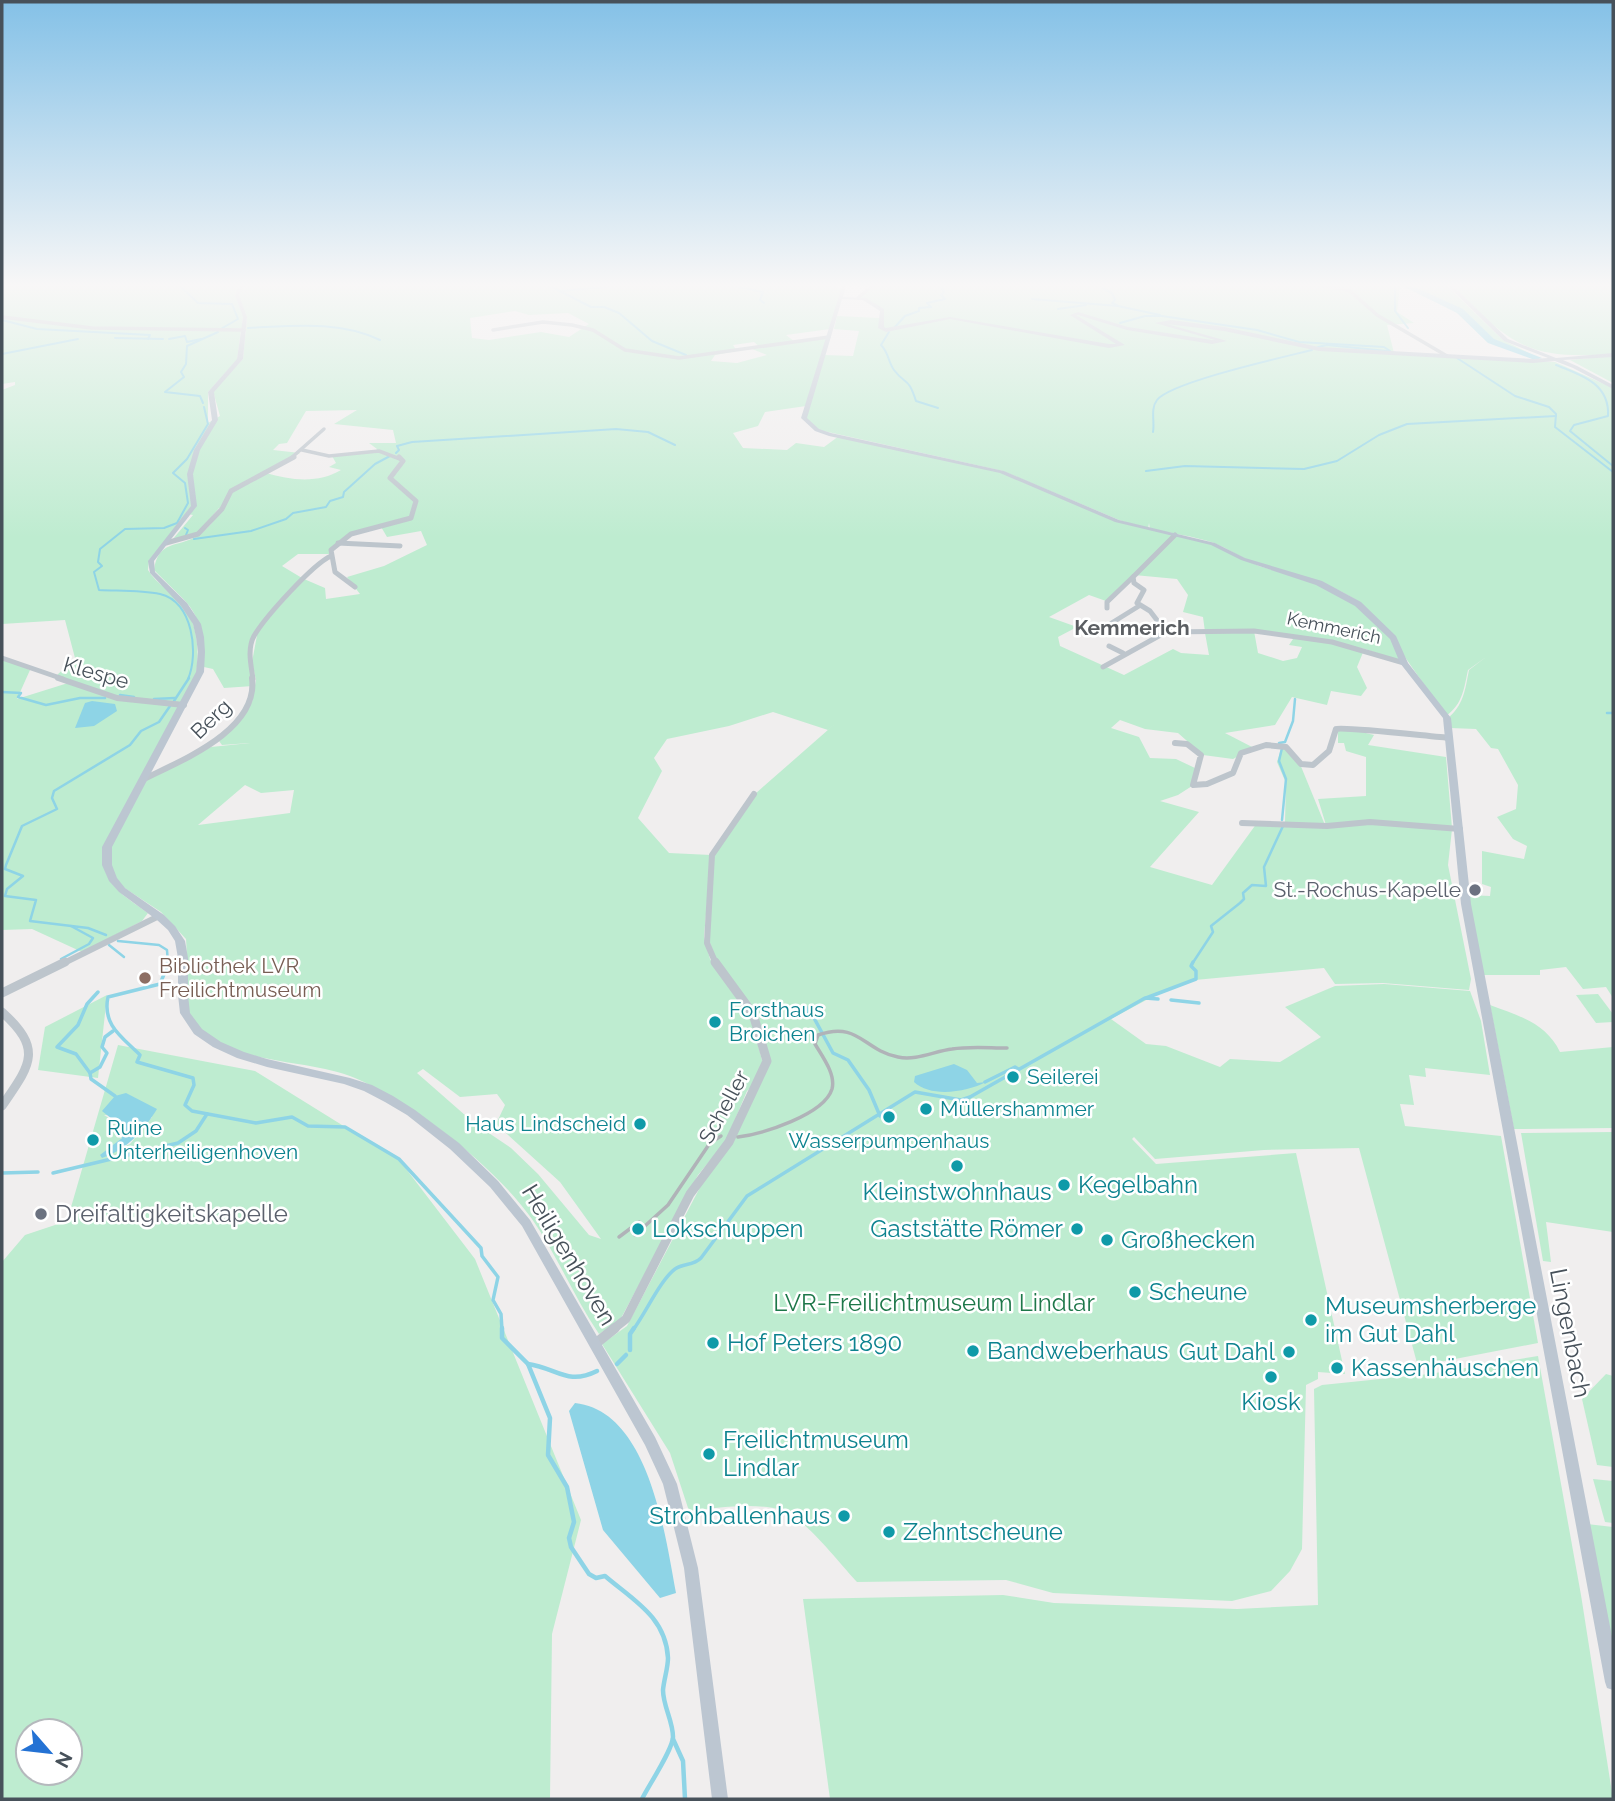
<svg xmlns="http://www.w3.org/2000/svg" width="1615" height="1801" font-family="Raleway,sans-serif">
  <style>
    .green { fill: #beecd0; fill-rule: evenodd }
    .water { fill: #8ed4e6 }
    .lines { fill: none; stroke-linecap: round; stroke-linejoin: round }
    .stream-far3 { stroke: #8ed4e6; stroke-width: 2 }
    .stream-far2 { stroke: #8ed4e6; stroke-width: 2.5 }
    .stream-far1 { stroke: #8ed4e6; stroke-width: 3.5 }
    .stream { stroke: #8ed4e6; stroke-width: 4.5 }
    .river { fill: #8ed4e6; fill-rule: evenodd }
    .street-far4 { stroke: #bdc5cc; stroke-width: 3.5 }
    .street-far3 { stroke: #bdc5cc; stroke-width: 5 }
    .street-far2 { stroke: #bdc5cc; stroke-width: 6 }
    .street-far1 { stroke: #bdc5cc; stroke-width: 9 }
    .street { stroke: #bdc5cc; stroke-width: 10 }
    .secondary { fill: #bcc6d1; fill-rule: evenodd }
    .rail { stroke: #b0b3b8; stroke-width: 3.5 }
    .worship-dot { fill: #6b7280; stroke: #fff; stroke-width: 2.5 }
    .education-dot { fill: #8d6e63; stroke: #fff; stroke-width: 2.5 }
    .culture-dot { fill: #0f9aa8; stroke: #fff; stroke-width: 2.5 }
    .labels { text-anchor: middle; stroke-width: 5; stroke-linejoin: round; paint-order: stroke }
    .far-street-label { font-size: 18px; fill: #47515a; stroke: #fff }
    .far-quarter-label { font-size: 21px; font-weight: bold; fill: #5b5e62; stroke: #fff }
    .street-label { font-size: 21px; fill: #47515a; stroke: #fff }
    .worship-label { font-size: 21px; fill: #5b616d; stroke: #fff; text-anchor: end }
    .education-label { font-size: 21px; fill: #785e54; stroke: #fff; text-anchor: start }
    .culture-label { font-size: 21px; fill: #0d838f; stroke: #fff; text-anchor: start }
    .near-culture-label { font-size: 24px; fill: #0d838f; stroke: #fff; text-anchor: start }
    .near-worship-label { font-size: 24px; fill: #5b616d; stroke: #fff; text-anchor: start }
    .near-street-label { font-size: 24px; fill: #47515a; stroke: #fff }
    .near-park-label { font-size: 24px; fill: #1d7749; stroke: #fff }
  </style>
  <rect width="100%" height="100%" fill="#f0eeee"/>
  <!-- green -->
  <g class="green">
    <path d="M 2,286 L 241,286 L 235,294 L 243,315 L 242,328 L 214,330 L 241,330 L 237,360 L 208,392 L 208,423 L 220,416 L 213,391 L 243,359 L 247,317 L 238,294 L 244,286 L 836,286 L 842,290 L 830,329 L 786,335 L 795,342 L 828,337 L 806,406 L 765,412 L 758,426 L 733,433 L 743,448 L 787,450 L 796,443 L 824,447 L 839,436 L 1001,472 L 1115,521 L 1173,535 L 1148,562 L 1176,535 L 1212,544 L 1259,566 L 1318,583 L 1357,604 L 1379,622 C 1353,585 1299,578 1258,564 C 1243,559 1229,549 1214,543 C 1193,536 1171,533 1150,529 L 1149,523 L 1148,529 L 1119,520 L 1003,471 L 819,430 L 805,418 L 824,355 L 853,356 L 859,331 L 834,329 L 837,316 L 879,318 L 881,328 L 883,310 L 859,298 L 873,286 L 1400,286 L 1397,312 L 1414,323 L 1387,325 L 1394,353 L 1327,350 L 1555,362 L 1613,388 L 1613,998 L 1606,987 L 1583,989 L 1566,967 L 1540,970 L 1540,975 L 1483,975 L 1467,895 L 1490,896 L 1491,887 L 1482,884 L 1482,851 L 1524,859 L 1527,846 L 1513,839 L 1497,817 L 1516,809 L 1518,785 L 1498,749 L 1491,748 L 1476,729 L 1450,728 L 1447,719 C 1464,705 1465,690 1469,670 L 1486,657 L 1468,670 C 1464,688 1463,704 1446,716 L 1400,650 L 1401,661 L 1365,649 L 1314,639 L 1364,650 L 1357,667 L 1367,688 L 1361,696 L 1331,691 L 1327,705 L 1292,697 L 1275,725 L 1225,733 L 1254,748 L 1233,759 L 1203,755 L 1178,733 L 1145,729 L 1120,720 L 1111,728 L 1139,737 L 1150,758 L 1176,759 L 1195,768 L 1192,786 L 1178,795 L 1160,801 L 1199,812 L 1150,867 L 1212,885 L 1257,823 L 1327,827 L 1341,825 L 1326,825 L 1318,799 L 1366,796 L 1366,757 L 1346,751 L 1344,743 L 1338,743 L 1338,731 L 1345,728 L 1374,735 L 1368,745 L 1446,757 L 1452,828 L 1445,828 L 1452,829 L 1448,865 L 1471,979 L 1469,990 L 1383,983 L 1335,984 L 1324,968 L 1195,980 L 1150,998 L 1111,1019 L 1146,1044 L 1166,1046 L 1220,1067 L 1230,1059 L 1280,1062 L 1321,1037 L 1285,1007 L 1335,986 L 1384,984 L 1470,991 L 1481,1021 L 1490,1075 L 1425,1068 L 1426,1077 L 1409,1075 L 1414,1105 L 1400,1104 L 1405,1126 L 1501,1136 L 1538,1343 L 1429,1364 L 1417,1363 L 1359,1148 L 1264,1150 L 1155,1159 L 1134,1137 L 1132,1139 L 1156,1164 L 1296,1153 L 1345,1374 L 1318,1372 L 1318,1379 L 1306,1385 L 1302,1549 L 1290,1571 L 1271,1591 L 1232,1601 L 1053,1593 L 1006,1580 L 857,1582 C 841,1565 803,1516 782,1510 C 752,1502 718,1508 689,1511 L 670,1453 L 602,1344 L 627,1326 L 705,1178 L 733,1140 L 771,1061 L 756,1012 L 717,961 L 710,943 L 708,913 L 714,855 L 755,794 L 837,722 L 828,730 L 773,712 L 729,726 L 667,739 L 654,758 L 662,771 L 638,818 L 669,853 L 711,855 L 704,937 L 710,959 L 750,1014 L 763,1064 L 758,1080 L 747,1091 L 726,1141 L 698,1175 L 620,1320 L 599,1334 C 574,1297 557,1255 532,1219 C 494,1166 415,1104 355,1078 C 309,1059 245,1066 204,1033 C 176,1011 189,970 186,939 L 161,912 L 123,887 L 109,868 L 111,847 L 146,779 L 211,747 L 250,743 L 222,745 L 219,741 L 252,702 L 256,680 L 252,662 L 258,630 L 304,579 L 325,588 L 326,599 L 360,594 L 347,577 L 384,566 L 427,545 L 421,531 L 387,537 L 380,525 C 360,530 338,534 329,554 L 298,554 L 282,566 L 302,578 C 284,604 254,621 250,654 C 249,665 254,675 253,686 L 224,688 L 213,669 L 204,667 C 200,605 195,612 154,570 C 158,540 177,548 197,536 C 208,530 216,517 224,508 L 219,508 L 198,533 L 173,539 L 193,515 L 188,514 L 149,560 L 148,570 C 157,585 173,592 184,605 C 201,627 205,686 179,703 L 120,697 L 55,677 L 75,658 L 65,620 L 2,624 L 2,390 L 15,385 L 15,382 L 2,384 ZM 515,311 L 529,315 L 568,313 L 589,324 L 569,337 L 541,332 L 489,340 L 472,338 L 470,318 ZM 754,342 L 761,348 L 752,349 L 767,355 L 737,363 L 711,361 L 715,355 L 737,351 L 733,345 ZM 357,410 L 334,424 L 393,430 L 396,443 L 369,443 L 377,449 L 375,452 L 332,456 L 336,463 L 329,467 L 341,470 C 318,484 290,480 266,473 L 300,453 L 273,450 L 279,444 L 287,443 L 306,411 ZM 1134,575 L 1177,579 L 1188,595 L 1183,612 L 1203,617 L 1205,632 L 1225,630 L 1205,633 L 1209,655 L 1181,653 L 1173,649 L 1124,675 L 1060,646 L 1058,637 L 1077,627 L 1049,617 L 1089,595 L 1106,601 ZM 1254,631 L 1295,636 L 1289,645 L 1302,647 L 1297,658 L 1283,661 L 1258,653 ZM 245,785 L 261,793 L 294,790 L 290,813 L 198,825 ZM 423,1069 L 460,1097 L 497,1094 L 505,1105 L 496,1124 L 560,1182 L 601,1239 L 589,1235 L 538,1174 L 511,1148 L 474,1123 L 417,1073 Z"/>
    <polygon points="1401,286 1447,286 1503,340 1539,358 1533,359 1492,342 1455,311"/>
    <path d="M 1454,286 L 1613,286 L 1613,354 C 1530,360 1510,346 1454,286 Z"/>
    <polygon points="1613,356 1613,383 1570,360"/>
    <path d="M 2,658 L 30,670 L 17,699 L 68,683 L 102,695 L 178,705 L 178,708 L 104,847 C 99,883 122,894 148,913 L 142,921 L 82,952 L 32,929 L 2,930 Z"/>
    <polygon points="1282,746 1300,764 1325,825 1285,822 1286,783 1277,762"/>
    <polygon points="1598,994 1613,1014 1613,1022 1596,1023 1576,995"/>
    <polygon points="107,995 98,1078 38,1070 45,1027"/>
    <path d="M 1490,1005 C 1519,1016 1546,1023 1560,1052 L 1613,1047 L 1613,1128 L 1514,1129 Z"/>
    <path d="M 118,1045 L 255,1071 L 400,1161 L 475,1259 L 581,1520 L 552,1634 L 550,1799 L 2,1799 L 2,1262 L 25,1235 L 67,1221 ZM 104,1115 L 152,1117 L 130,1144 L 100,1156 L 122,1138 L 117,1123 ZM 28,1731 L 70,1731 L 70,1773 L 28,1773 Z"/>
    <polygon points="1613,1132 1613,1232 1546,1222 1551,1262 1543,1261 1521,1133"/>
    <polygon points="1538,1356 1581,1595 1613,1799 830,1799 803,1599 1003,1595 1054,1603 1237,1609 1318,1605 1314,1389 1322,1385 1429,1374"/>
    <polygon points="1606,1374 1613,1376 1613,1467 1597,1465 1582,1399"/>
    <polygon points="1593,1479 1613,1481 1613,1523 1605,1522"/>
    <polygon points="1587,1524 1613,1527 1613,1658"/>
  </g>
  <!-- water -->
  <g class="water">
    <polygon points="92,701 115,704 117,711 94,726 75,728 85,703"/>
    <path d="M 954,1064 L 967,1070 L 977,1083 L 986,1082 C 967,1092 931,1098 914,1082 L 915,1076 Z"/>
    <path d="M 126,1093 L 157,1109 C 144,1130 127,1150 102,1158 L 100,1155 L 122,1138 L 117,1123 L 102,1111 L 115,1096 Z"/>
    <path d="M 575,1403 C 649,1411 665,1534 676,1593 L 660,1598 L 603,1530 L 569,1411 Z"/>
  </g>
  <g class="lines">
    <!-- stream-far3 -->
    <g class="stream-far3">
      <polyline points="180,286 198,303 232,304 238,319 219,330"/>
      <polyline points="550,286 591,307 604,307 619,313 652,341 686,355"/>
      <polyline points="712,286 727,286"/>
      <polyline points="734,286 763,292 760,300 764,303"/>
      <polyline points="1395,286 1395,311 1408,328"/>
      <polyline points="1102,288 1112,293 1115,300 1112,303 1117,305"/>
      <polyline points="561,291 615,286"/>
      <polyline points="1032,299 1118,306 1160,315"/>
      <polyline points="1058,309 1086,305"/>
      <polyline points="2,320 37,329 150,335 148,339"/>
      <polyline points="1120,323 1145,316 1162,316 1257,330 1299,342 1384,347 1390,351"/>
      <path d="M 248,328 C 292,326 339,320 380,340"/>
      <polyline points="894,328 905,316 919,311 919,308 931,307 927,303 945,299 941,295 944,292 941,286"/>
      <path d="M 889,332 L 881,345 C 889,353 888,362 894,370 C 906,386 908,376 916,401 L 938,408"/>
      <polyline points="115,338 163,339"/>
      <polyline points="169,339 185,336 187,342 201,339"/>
      <polyline points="1318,347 1327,345 1387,351"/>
      <polyline points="2,354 78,339"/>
      <polyline points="1457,358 1515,396 1549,407 1556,414 1555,427 1613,472"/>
      <path d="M 1556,365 C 1582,375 1610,384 1608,416 L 1574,425 L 1570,431 L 1613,466"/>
      <polyline points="203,403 200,396 165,392 184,377 181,372 186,364 187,346 218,332"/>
      <path d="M 1153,432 C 1155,422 1150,409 1157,400 C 1171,382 1284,357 1312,350"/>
      <polyline points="396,453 399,450 397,446 412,442 616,429 648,432 675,445"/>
      <polyline points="1146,471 1185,466 1304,469 1337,461 1379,435 1407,424 1556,416"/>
      <polyline points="185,528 188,530 186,535"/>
      <polyline points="194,539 251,531 286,519 293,513 326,507 330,501 343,497 344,492 375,464 390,456"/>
      <path d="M 188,679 C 199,654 193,601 160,594 C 141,590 119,591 99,590 L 94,572 L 102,566 L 98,562 L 100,549 L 125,529 L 164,528 L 177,523 L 188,503 L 185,483 L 173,473 L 187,459 L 208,424 L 204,407"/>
    </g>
    <!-- stream-far2 -->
    <g class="stream-far2">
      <polyline points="2,692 21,693 18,697 46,705 80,698 105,698"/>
      <polyline points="120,695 134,697"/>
      <polyline points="154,699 175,698"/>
      <polyline points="174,701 189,678"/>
      <polyline points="1607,713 1613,713"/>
      <polyline points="1279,743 1285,742 1293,721 1295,699"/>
      <polyline points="1282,748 1279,761 1286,779 1282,820"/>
      <polyline points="106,935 88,928 30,921 36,900 5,896 7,889 23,876 5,869 6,865 22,826 57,809 52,798 54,791 130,745 141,731 159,722 170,706"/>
      <polyline points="118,941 159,945 167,950 168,964"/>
      <polyline points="109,945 124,957"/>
      <polyline points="61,959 89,944 93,938 71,926"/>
      <polyline points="1192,964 1213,932 1211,926 1240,903 1244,899 1243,893 1252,885 1266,886 1264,867 1283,826"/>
    </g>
    <!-- stream-far1 -->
    <g class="stream-far1">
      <path d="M 169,962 L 160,984 L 108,997 C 102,1025 122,1037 140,1055 L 137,1062 L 193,1078 L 194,1085 L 185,1105 L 192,1111 L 256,1123 L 292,1117 L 308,1126 L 345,1127 L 399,1159 L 481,1248 L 482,1256 L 498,1277 L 493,1300 L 501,1314 L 502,1330"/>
      <polyline points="1146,998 1196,979 1196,971 1191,966 1193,962"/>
      <polyline points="1171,1000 1199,1003"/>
      <polyline points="806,1007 807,1015 814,1018 833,1053 848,1060 869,1090 880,1116"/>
      <polyline points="113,1031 105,1037 102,1047 107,1053 100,1067 90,1073 91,1079 115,1096"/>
      <polyline points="90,1073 76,1054 57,1047 78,1025 87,1004 98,992"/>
      <polyline points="985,1082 1015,1067 1018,1069"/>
      <polyline points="2,1173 38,1172"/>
      <polyline points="53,1173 178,1143 196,1131 207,1114"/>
      <path d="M 633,1330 C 645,1314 661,1279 675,1269 C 684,1263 693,1266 701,1258 L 747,1196 L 915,1092 L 961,1100 L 970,1097 L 1145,998 L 1158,999"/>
    </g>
    <!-- stream -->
    <g class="stream">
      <path d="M 502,1328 L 502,1338 L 528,1364 L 550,1418 L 548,1455 L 567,1487 L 574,1522 L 569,1538 L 571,1547 L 589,1574 L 596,1578 L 605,1576 C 633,1600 666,1617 668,1658 C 668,1668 664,1679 663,1690 C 663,1706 673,1721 673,1737 C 673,1749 649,1785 642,1799"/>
      <polyline points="630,1350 630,1334 634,1328"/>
      <path d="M 528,1364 C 557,1368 567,1386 597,1371"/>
      <polyline points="617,1364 626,1355"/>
      <polyline points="673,1739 683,1761 685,1799"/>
    </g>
    <!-- river -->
    <polygon class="river" points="1403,286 1412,286 1463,309 1494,339 1542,358 1535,360 1488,343 1457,313"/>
    <!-- street-far4 -->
    <g class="street-far4">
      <polyline points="1322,286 1349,290 1377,315 1447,356"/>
      <polyline points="858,298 872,286"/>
      <polyline points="2,317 92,328 244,330"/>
      <polyline points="493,330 543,322 572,325 593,330 625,350 679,358 829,337"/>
      <polyline points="302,450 329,456 379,451 400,459"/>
      <polyline points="290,459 324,429"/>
    </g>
    <!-- street-far3 -->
    <g class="street-far3">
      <polyline points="1175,535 1133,577 1134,583 1144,590 1137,603 1150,611 1166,632 1254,631 1332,642 1404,663"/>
      <polyline points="166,543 198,534 222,509 231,491 294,457"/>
      <polyline points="338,543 400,546"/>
      <polyline points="355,587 335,572 331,550 351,534 411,518 416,501 390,478 403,461 399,457"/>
      <polyline points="1107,608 1107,602 1133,577"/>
      <polyline points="1110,624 1139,606"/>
      <polyline points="1109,646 1123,653"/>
      <polyline points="2,658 63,679"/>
      <polyline points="1103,667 1166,632"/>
      <path d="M 253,679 C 251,665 247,649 254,636 C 265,617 313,564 331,556"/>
    </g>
    <!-- street-far2 -->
    <g class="street-far2">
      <polyline points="58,678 117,698 184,705"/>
      <path d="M 1175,743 L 1187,744 L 1201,755 L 1193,785 L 1207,784 L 1233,773 L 1241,753 L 1266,745 L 1286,747 L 1301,764 L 1313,765 L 1329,751 L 1336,729 C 1342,726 1434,737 1450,738"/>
      <path d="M 144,779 C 182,760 259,730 252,678"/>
      <polyline points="1242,823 1327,826 1370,822 1460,829"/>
      <polyline points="62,964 157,917"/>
      <polyline points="716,964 707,943 712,855 754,794"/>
    </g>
    <!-- street-far1 -->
    <g class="street-far1">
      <polyline points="2,993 65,962"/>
      <path d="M 2,1012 C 44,1050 30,1065 2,1106"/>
      <polyline points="612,1330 626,1319 690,1194 729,1142 767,1061 753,1014 715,962"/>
    </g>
    <!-- street -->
    <polyline class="street" points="595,1344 615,1328"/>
    <!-- secondary -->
    <g class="secondary">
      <polygon points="239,286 244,286 239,295 247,317 243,359 214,392 218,420 200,450 193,474 197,506 154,561 155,572 187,603 201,624 204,637 205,652 204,672 112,847 112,865 117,878 125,888 164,915 175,926 185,941 188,958 188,995 190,1013 202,1029 221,1042 244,1052 267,1059 350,1078 372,1085 393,1096 415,1110 459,1143 498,1181 530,1220 655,1437 677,1484 698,1568 728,1799 712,1799 684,1568 663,1484 645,1445 522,1226 490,1187 450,1149 407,1115 385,1102 364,1091 344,1084 267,1067 237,1058 213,1047 194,1034 180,1013 178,995 178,958 175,941 168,930 157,920 119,892 109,881 102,865 102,847 196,672 198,652 196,637 193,624 181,606 150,573 148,561 191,506 187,474 194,450 212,420 208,392 237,359 243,317 235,295"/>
      <polygon points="842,286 846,286 843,297 866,298 884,309 884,327 886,328 950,317 1109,344 1116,344 1070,315 1078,312 1128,327 1212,340 1215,340 1155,323 1171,320 1224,327 1319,347 1533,359 1548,358 1504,341 1448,286 1453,286 1508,339 1556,358 1613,353 1613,357 1563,360 1577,366 1613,385 1613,389 1573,368 1555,361 1533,363 1319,351 1224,331 1167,324 1227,341 1212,344 1127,330 1078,315 1076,315 1125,345 1109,348 950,319 886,332 878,328 880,311 863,300 842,299 807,418 819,429 831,433 1004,471 1119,520 1215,543 1245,558 1322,581 1361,602 1396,636 1408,663 1451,718 1471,904 1613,1642 1613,1690 1607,1688 1605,1682 1461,904 1443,718 1400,663 1390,639 1355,606 1316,585 1241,560 1211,545 1115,522 1000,473 829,436 815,431 801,418"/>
    </g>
    <!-- rail -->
    <g class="rail">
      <path d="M 738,1137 C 762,1134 824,1115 832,1089 C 836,1074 822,1056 815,1044 L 818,1035 C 859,1021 863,1050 898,1057 C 916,1061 935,1051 952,1049 C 970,1046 989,1048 1007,1048"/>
      <polyline points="635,1235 668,1205 710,1143 721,1136"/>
      <polyline points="619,1237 639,1222"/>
    </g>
  </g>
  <!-- sky -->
  <linearGradient id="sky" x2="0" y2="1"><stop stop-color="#84c1e7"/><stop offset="0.53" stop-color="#f8f7f7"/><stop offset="1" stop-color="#f8f7f7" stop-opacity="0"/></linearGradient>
  <rect width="1615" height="538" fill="url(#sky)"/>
  <!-- markers -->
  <g class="worship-dot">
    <circle cx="1475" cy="890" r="7"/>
    <circle cx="41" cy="1214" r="7"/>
  </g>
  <circle class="education-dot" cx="145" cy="978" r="7"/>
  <g class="culture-dot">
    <circle cx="715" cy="1022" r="7"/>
    <circle cx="1013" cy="1077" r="7"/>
    <circle cx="926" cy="1109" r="7"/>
    <circle cx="889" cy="1117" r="7"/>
    <circle cx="640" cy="1124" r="7"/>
    <circle cx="93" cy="1140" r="7"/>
    <circle cx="957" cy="1166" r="7"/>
    <circle cx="1064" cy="1185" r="7"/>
    <circle cx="638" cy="1229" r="7"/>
    <circle cx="1077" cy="1229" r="7"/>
    <circle cx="1107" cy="1240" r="7"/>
    <circle cx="1135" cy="1292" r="7"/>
    <circle cx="1311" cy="1320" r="7"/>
    <circle cx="713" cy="1343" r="7"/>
    <circle cx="973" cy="1351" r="7"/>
    <circle cx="1289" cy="1352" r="7"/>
    <circle cx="1337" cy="1368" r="7"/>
    <circle cx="1271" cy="1377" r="7"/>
    <circle cx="709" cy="1454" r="7"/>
    <circle cx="844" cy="1516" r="7"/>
    <circle cx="889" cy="1532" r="7"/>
  </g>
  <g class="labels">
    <!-- far-street labels -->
    <g class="far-street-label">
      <text transform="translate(1334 628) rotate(12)" y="6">Kemmerich</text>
    </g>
    <!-- far-quarter labels -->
    <g class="far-quarter-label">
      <text x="1132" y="635">Kemmerich</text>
    </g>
    <!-- street labels -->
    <g class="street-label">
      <text transform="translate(96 673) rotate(16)" y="7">Klespe</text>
      <text transform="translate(211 719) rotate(-44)" y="7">Berg</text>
      <text transform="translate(724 1107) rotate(-61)" y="7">Scheller</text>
    </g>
    <!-- worship labels -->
    <g class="worship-label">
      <text x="1461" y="897">St.-Rochus-Kapelle</text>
    </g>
    <!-- education labels -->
    <g class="education-label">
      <text x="159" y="973">Bibliothek LVR<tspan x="159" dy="24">Freilichtmuseum</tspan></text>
    </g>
    <!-- culture labels -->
    <g class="culture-label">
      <text x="729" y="1017">Forsthaus<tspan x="729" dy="24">Broichen</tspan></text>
      <text x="1027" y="1084">Seilerei</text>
      <text x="940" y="1116">Müllershammer</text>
      <text x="626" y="1131" text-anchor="end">Haus Lindscheid</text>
      <text x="107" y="1135">Ruine<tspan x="107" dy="24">Unterheiligenhoven</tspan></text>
      <text x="889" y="1148" text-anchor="middle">Wasserpumpenhaus</text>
    </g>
    <!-- near-culture labels -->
    <g class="near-culture-label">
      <text x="1078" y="1193">Kegelbahn</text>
      <text x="957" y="1200" text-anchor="middle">Kleinstwohnhaus</text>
      <text x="652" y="1237">Lokschuppen</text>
      <text x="1063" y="1237" text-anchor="end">Gaststätte Römer</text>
      <text x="1121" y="1248">Großhecken</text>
      <text x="1149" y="1300">Scheune</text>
      <text x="1325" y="1314">Museumsherberge<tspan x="1325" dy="28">im Gut Dahl</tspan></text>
      <text x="727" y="1351">Hof Peters 1890</text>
      <text x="987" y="1359">Bandweberhaus</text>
      <text x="1275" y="1360" text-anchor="end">Gut Dahl</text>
      <text x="1351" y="1376">Kassenhäuschen</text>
      <text x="1271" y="1410" text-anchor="middle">Kiosk</text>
      <text x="723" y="1448">Freilichtmuseum<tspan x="723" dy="28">Lindlar</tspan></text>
      <text x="830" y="1524" text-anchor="end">Strohballenhaus</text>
      <text x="903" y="1540">Zehntscheune</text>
    </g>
    <!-- near-worship labels -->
    <g class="near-worship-label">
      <text x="55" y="1222">Dreifaltigkeitskapelle</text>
    </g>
    <!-- near-street labels -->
    <g class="near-street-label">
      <text transform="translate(569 1255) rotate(59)" y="8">Heiligenhoven</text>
      <text transform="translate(1570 1333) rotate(79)" y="8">Lingenbach</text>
    </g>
    <!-- near-park labels -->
    <g class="near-park-label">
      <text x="934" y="1311">LVR-Freilichtmuseum Lindlar</text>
    </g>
  </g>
  <!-- border -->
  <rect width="1615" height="1801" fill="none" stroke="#47515a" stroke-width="7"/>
  <!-- north arrow -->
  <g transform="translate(49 1752) rotate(118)"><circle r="33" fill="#ffffff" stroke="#b5b9bd" stroke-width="2"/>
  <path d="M0-5L12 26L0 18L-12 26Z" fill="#2472d4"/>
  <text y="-10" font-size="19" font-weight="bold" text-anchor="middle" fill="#47515a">N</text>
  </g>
</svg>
